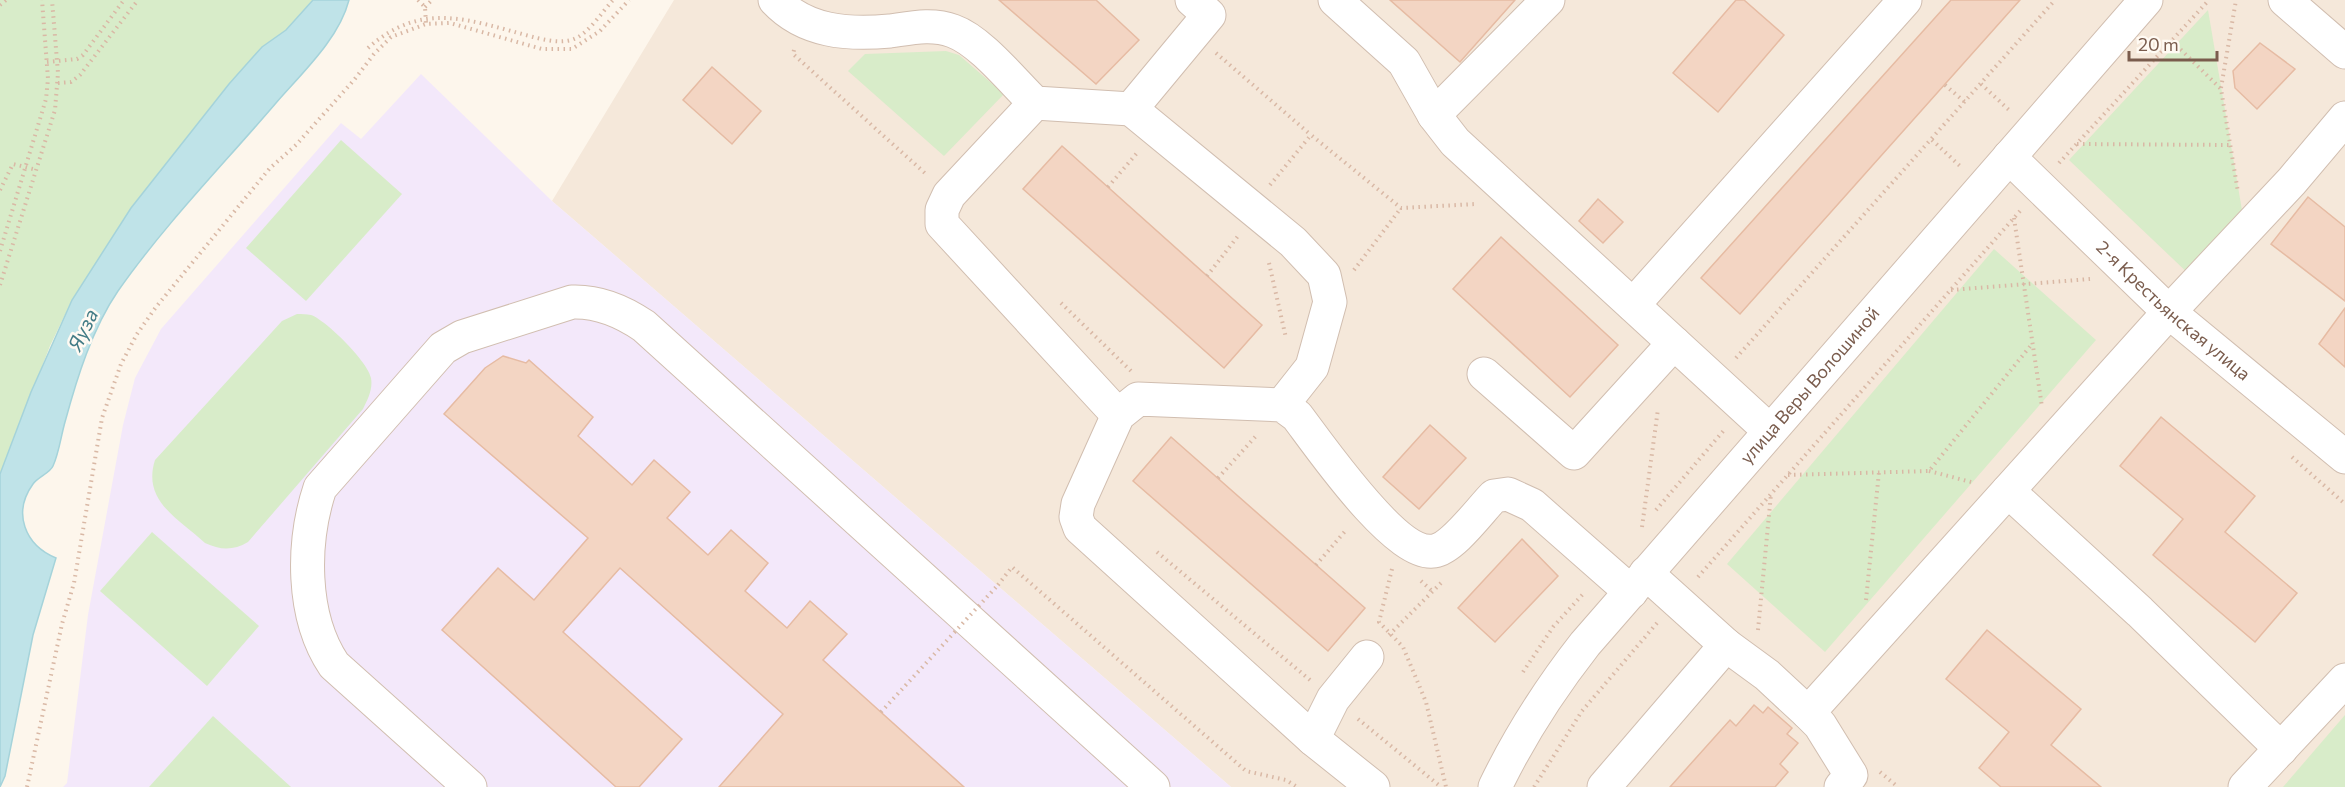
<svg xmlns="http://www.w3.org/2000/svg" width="2345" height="787" font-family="Commissioner,sans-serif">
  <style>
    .residential { fill: #f5e8da }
    .education { fill: #f3e8fa }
    .green { fill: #d8ecc9 }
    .water { fill: #bfe3e8; stroke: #a5d3da; stroke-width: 1.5 }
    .building { fill: #f3d5c3; stroke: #e6bba3; stroke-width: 1.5 }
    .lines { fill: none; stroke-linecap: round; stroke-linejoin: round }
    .minor-casing { stroke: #d1beb0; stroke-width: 35 }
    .path { stroke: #d9b8a5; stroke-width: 4; stroke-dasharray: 1.5 4.5; stroke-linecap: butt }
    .minor { stroke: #fff; stroke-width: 33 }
    .path-bridge { stroke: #d9b8a5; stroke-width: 4; stroke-dasharray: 1.5 4.5; stroke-linecap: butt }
    .labels { text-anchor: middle; stroke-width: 5; stroke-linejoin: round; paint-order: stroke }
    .street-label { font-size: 18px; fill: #7a5c4d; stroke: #fffaf3 }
    .water-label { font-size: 20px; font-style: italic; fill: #437c86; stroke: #fffaf3 }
  </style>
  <rect width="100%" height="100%" fill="#fdf6ec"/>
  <!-- residential -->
  <polygon class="residential" points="674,0 2345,0 2345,787 1231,787 552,201"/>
  <!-- education -->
  <polygon class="education" points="421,74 552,201 1231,787 63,787 67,783 88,615 123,425 135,378 161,329 341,123 361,139"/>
  <!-- green -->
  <g class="green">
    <polygon points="0,0 313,0 286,30 262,47 229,84 131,208 72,300 50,346 0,474"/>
    <polygon points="2208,10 2244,222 2193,278 2069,160"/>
    <polygon points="946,51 959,55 1004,94 944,156 848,71 865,54"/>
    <polygon points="341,140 402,194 306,301 246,248"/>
    <polygon points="1994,249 2096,340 1825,652 1727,564"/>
    <path d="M 297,314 C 302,314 307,314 311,315 C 326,320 369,363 371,378 C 373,389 368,399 363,409 L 248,542 C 233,551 220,550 205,543 C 178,518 142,501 155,460 L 282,321 Z"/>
    <polygon points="152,532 259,626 207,686 100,591"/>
    <polygon points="2345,715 2345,787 2283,787"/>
    <polygon points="213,716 291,787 149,787"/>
  </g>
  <!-- water -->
  <path class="water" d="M 313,0 L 349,0 C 339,39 302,73 276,103 C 223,165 165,224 118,291 C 92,329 77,378 65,422 C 61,436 59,453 53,466 C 50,473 38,477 33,484 C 12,513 25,545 56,558 L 33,635 L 5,776 L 0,787 L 0,474 L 31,392 L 72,300 L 131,208 L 229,84 L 262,47 L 286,30 Z"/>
  <!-- building -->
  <g class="building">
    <polygon points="999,0 1096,0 1139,40 1096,84"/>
    <polygon points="1390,0 1515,0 1460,62"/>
    <polygon points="1736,0 1744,0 1784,35 1718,112 1673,73"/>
    <polygon points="1951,0 2020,0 1740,314 1701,278"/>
    <polygon points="2260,43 2295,69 2257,109 2235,88 2233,71"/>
    <polygon points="712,67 761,111 732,144 683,100"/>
    <polygon points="1062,146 1262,325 1224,368 1023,189"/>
    <polygon points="2308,197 2345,227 2345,301 2271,244"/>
    <polygon points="1598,199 1623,222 1603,243 1579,221"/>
    <polygon points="1501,237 1618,345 1570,397 1453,289"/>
    <polygon points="2345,308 2345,367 2319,344"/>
    <polygon points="503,356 526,363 529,360 593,417 578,436 632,485 654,460 690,492 667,518 708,555 731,530 768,563 745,591 787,628 810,601 847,634 823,660 964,787 719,787 783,714 620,568 563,632 682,739 639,787 616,787 442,630 498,568 534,600 588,538 444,414 485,368"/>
    <polygon points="2161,417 2255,496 2225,532 2297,593 2255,642 2153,555 2183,519 2120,466"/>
    <polygon points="1430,425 1466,458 1419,509 1383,477"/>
    <polygon points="1171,437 1365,608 1328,651 1133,481"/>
    <polygon points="1522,539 1558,576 1495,642 1458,608"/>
    <polygon points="1987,630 2081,709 2051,745 2101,787 2001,787 1979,768 2009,732 1946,679"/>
    <polygon points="1754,705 1763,713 1768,707 1792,728 1787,734 1798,743 1780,764 1788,772 1775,787 1670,787 1730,720 1736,726"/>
  </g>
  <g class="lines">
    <!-- minor casing -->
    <g class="minor-casing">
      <g id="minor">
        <path d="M 775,0 C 805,32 848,35 890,31 C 911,28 932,23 953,31 C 981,41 1013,82 1035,103 L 1131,109 L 1209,15 L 1192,0"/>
        <polyline points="1335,0 1404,62 1434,115"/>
        <polyline points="1548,0 1434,115 1455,142 1770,431"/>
        <polyline points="2285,0 2345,52"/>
        <polyline points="1035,103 949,195 942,210 942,224 1118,415"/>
        <polyline points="1131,109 1293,242 1324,275 1330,302 1312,367 1282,405"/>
        <path id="s1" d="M 2009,157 L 2169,312 L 2345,457"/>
        <polyline points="1633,305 1905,0"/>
        <polyline points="1484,374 1574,453 1674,343"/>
        <polyline points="2008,491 2140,612 2281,749"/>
        <polyline points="1646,573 1726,645 1767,675 1808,713 2169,312 2292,181 2345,118"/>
        <polyline points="1808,713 1820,725 1851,775 1841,787"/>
        <polyline points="1313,739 1333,699 1367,657"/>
        <path d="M 470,787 L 334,665 C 301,616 302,542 320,488 L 443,348 L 462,337 L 572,302 C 599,301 622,311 644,326 L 1153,787"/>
        <path d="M 1373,787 L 1313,739 L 1080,528 L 1076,517 L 1078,504 L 1118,415 L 1138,399 L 1282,405 L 1297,416 C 1319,445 1396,557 1434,551 C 1453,548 1480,510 1494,496 L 1508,494 L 1532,505 L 1631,592"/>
        <path id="s2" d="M 1495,787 C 1520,735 1549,690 1585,644 L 2146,0"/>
        <polyline points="1604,787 1726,645"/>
        <polyline points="2245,787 2345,680"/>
      </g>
    </g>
    <!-- path -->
    <g class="path">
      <polyline points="418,0 425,7 426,24"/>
      <polyline points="0,5 6,0"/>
      <polyline points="425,7 432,0"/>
      <polyline points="2172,41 2221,89 2238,192"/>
      <path d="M 368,48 C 422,0 469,20 533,37 C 545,40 562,44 574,39 C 589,33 602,12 613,0"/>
      <polyline points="794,50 793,54 927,175"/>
      <polyline points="1216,53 1311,135"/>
      <polyline points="47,62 77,59 83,55 124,0"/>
      <polyline points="58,83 71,82 80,75 138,0"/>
      <polyline points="1981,84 2009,110"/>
      <polyline points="1945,85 1966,103"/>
      <polyline points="2221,88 2236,0"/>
      <polyline points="1932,140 1960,166"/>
      <polyline points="2077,144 2230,145"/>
      <polyline points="2059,163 2209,0"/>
      <polyline points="1270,185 1311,135 1401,208 1476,204"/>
      <polyline points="1108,187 1137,153"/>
      <polyline points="0,190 13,164 37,170"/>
      <polyline points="2014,218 2042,407"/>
      <polyline points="0,251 46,99 48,79 42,0"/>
      <polyline points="1269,263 1286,338"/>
      <polyline points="1354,270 1401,208"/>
      <polyline points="1207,276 1238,236"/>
      <polyline points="0,285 55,110 58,73 52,0"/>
      <polyline points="1951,290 2090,279"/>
      <polyline points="1061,303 1131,371"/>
      <polyline points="1736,358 2055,0"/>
      <polyline points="2292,457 2345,504"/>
      <polyline points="1929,471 1975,483"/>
      <polyline points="1788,475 1929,471 2032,344"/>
      <polyline points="1218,478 1256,436"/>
      <polyline points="1656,510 1725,429"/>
      <polyline points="1642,527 1658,409"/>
      <polyline points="1157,552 1310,680"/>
      <polyline points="1316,565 1347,529"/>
      <polyline points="1392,569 1379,622 1403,647 1426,702 1446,787"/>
      <polyline points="1698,577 2020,211"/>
      <polyline points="1421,581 1432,591"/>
      <polyline points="998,585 1012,567 1246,771 1286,780 1297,787"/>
      <polyline points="1866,600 1879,472"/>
      <polyline points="1758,630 1771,494"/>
      <polyline points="1389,635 1443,581"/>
      <polyline points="1523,672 1553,627 1584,593"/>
      <polyline points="1358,719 1441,787"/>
      <polyline points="1880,772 1898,787"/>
      <polyline points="27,787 62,624 74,583 102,418 121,364 137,334 156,307 270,168 296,145 354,80 374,54 391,37 426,24 450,23 542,49 572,49 600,31 629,0"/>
      <polyline points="1534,787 1582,711 1657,623"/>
    </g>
    <!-- minor -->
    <use href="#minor" class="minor"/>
    <!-- path-bridge -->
    <polyline class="path-bridge" points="881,712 998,585"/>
  </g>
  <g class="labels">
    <!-- street labels -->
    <g class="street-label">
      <text dy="6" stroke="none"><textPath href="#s1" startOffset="225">2-я Крестьянская улица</textPath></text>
      <text dy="6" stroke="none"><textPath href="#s2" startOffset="512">улица Веры Волошиной</textPath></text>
    </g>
    <!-- water labels -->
    <g class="water-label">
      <text transform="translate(83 330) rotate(-64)" y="7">Яуза</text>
    </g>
  </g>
  <!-- scale -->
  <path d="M2129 51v9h88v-9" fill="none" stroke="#7a5c4d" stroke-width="3"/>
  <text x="2138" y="51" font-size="18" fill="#7a5c4d" stroke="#fffaf3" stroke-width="4.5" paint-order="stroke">20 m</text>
</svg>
